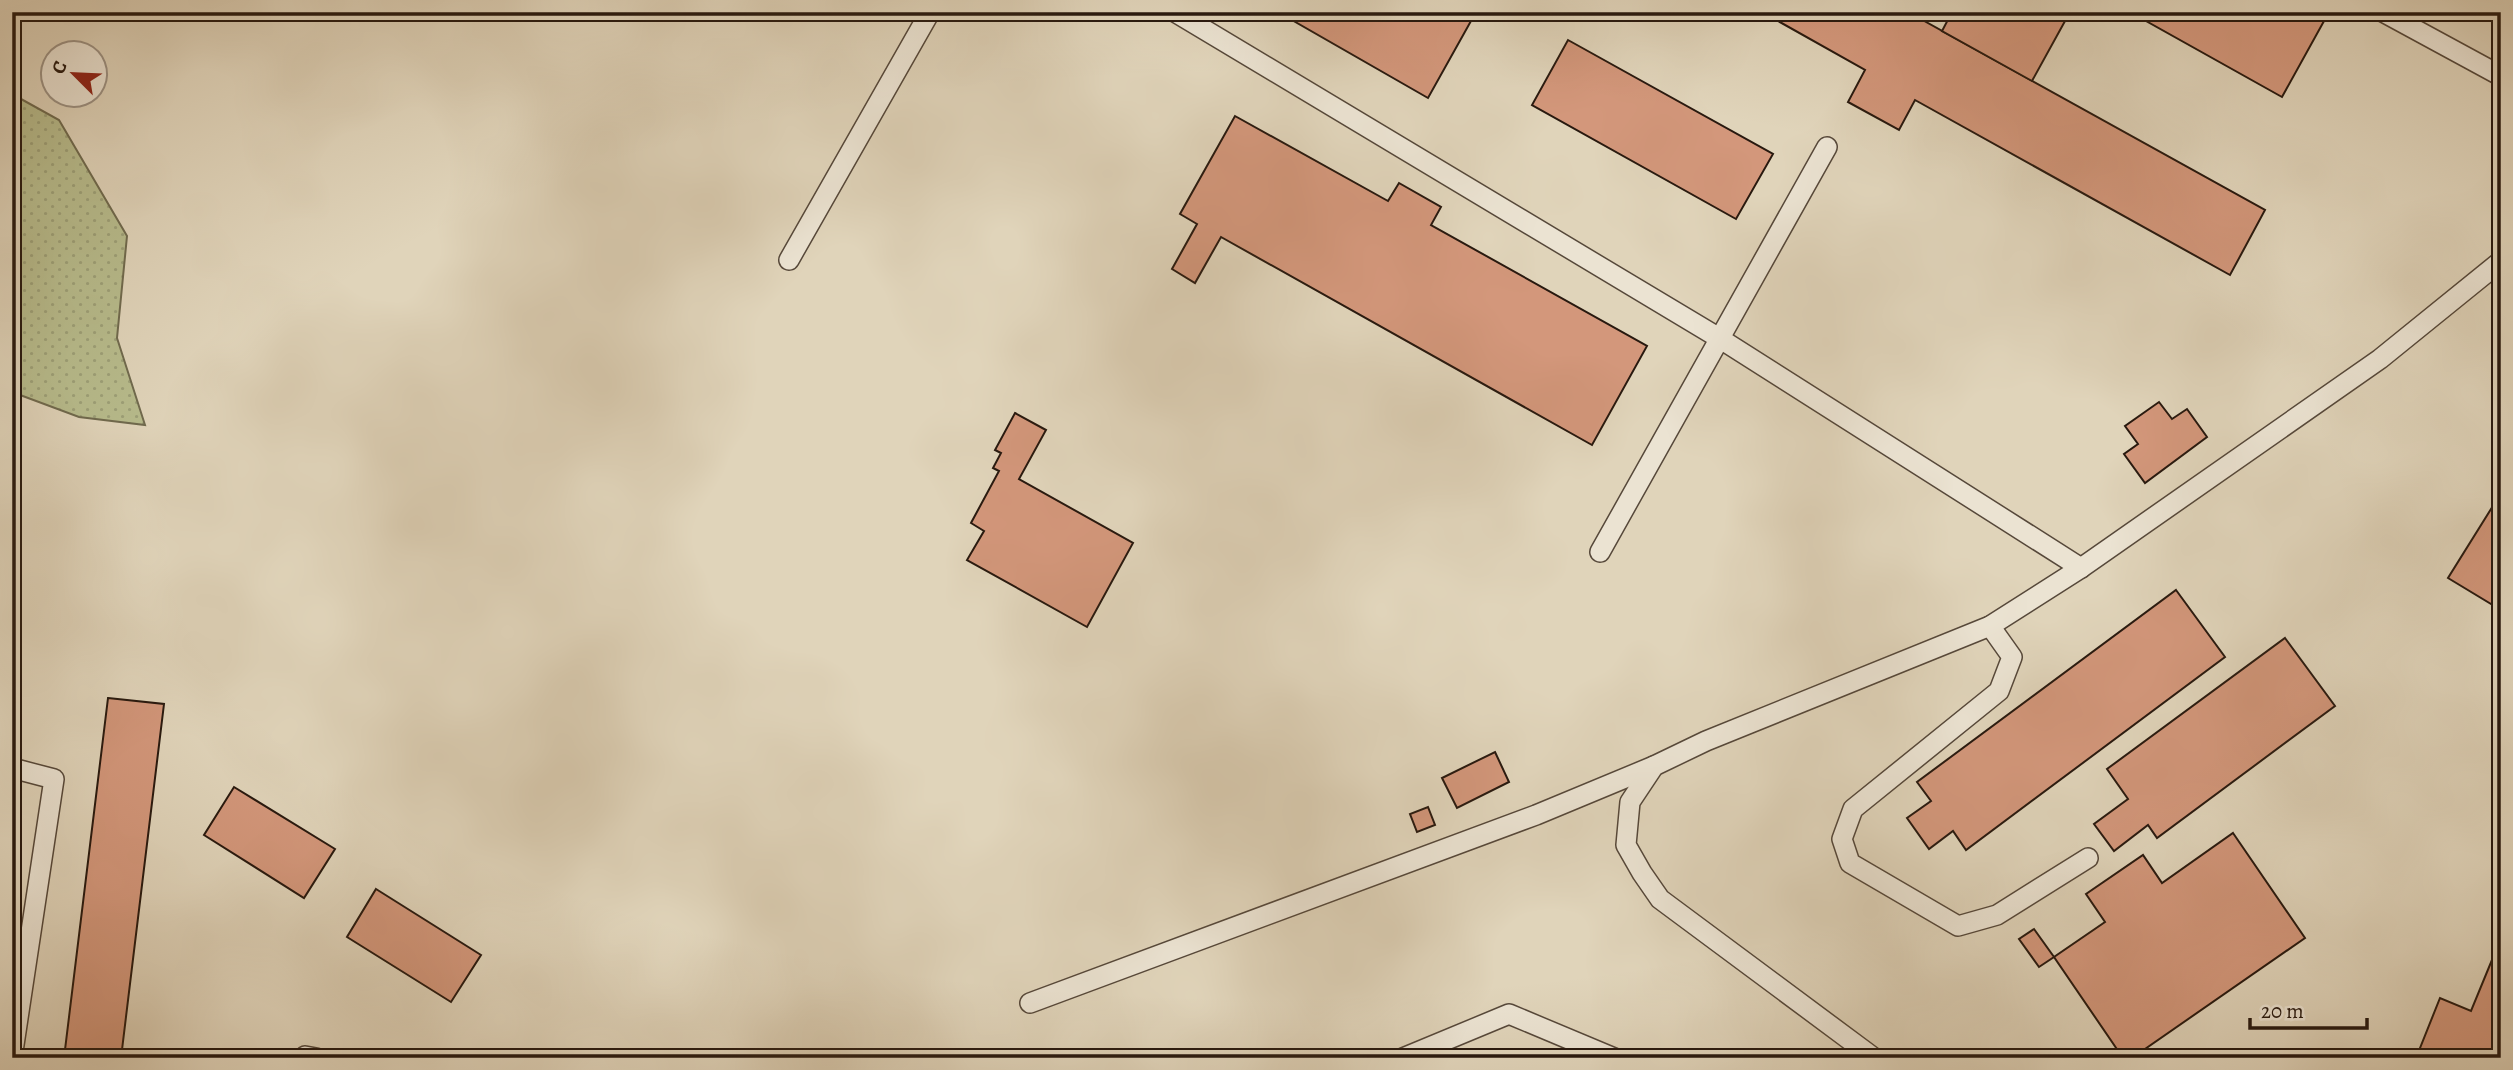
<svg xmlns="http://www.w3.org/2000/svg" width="2513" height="1070" font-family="Alegreya,serif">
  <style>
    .grass { fill: url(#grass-dots); stroke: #706a4e; stroke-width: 2 }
    .building { fill: #d3977b; stroke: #28190f; stroke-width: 2 }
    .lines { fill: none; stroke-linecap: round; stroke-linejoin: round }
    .lane-casing { stroke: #56483a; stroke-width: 22 }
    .lane { stroke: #ebe3d2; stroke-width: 19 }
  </style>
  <defs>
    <pattern id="grass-dots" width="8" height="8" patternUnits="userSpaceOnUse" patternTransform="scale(1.75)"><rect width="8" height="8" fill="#b7bb8c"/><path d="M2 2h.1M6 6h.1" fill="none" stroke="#9da078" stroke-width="1.8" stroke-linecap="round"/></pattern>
  </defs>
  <rect width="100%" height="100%" fill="#e0d4ba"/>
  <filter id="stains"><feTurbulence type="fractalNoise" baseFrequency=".00286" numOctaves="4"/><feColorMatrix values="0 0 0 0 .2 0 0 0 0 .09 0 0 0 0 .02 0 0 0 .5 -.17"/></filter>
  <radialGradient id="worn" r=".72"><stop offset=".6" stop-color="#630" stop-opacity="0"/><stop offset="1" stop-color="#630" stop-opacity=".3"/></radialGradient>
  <!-- grass -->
  <polygon class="grass" points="12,94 59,120 127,236 117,338 145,425 79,417 12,392"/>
  <!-- building -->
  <g class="building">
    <polygon points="1278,12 1476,12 1428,98"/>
    <polygon points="1762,12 1908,12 2265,210 2230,275 1915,100 1899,130 1848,102 1865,70"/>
    <polygon points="1952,12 2070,12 2032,81 1942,31"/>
    <polygon points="2130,12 2329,12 2282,97"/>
    <polygon points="1568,40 1773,154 1736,219 1532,105"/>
    <polygon points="1235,116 1388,201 1399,183 1441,207 1431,225 1647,346 1592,445 1221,237 1195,283 1172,269 1197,224 1180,214"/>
    <polygon points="2159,402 2172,419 2187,409 2207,437 2145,483 2124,454 2138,444 2125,426"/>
    <polygon points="1015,413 1046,430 1019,479 1133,543 1087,627 967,560 984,531 971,523 999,471 993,468 1001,453 995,450"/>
    <polygon points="2501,493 2501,610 2448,578"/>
    <polygon points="2176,590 2225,657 1966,850 1953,831 1929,849 1907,818 1931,801 1917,782"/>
    <polygon points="2285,638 2335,706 2157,838 2148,825 2114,851 2094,824 2128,799 2107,769"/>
    <polygon points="108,698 164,704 121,1058 64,1058"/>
    <polygon points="1495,752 1509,782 1457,808 1442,778"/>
    <polygon points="234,787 335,849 304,898 204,835"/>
    <polygon points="1428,807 1435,825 1417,832 1410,814"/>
    <polygon points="2233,833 2305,938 2132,1058 2123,1058 2054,957 2105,922 2086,894 2143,855 2162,883"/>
    <polygon points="376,889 481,955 451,1002 347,937"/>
    <polygon points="2034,929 2054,957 2039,967 2019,939"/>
    <polygon points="2501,938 2501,1058 2407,1058 2410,1050 2418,1053 2440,998 2471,1011"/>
  </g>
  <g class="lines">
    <!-- lane casing -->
    <g class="lane-casing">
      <g id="lane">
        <polyline points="1175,12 1719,338 2081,568"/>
        <polyline points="2383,12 2501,76"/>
        <polyline points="789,260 930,12"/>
        <polyline points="1600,552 1827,147"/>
        <polyline points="1990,626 2012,657 1999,691 1853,809 1842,839 1850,863 1958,926 1997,915 2088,858"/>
        <polyline points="12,768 54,779 12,1058"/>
        <polyline points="1030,1003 1536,815 1654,766"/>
        <polyline points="305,1056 316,1058"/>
        <polyline points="1403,1058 1509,1014 1614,1058"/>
        <polyline points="1874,1058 1660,899 1642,873 1626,845 1630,802 1654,766 1706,741 1990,626 2081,568 2380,359 2501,261"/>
      </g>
    </g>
    <!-- lane -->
    <use href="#lane" class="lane"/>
  </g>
  <!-- margin -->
  <rect width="2513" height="1070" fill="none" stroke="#e0d4ba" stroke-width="42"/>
  <rect x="14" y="14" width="2485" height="1042" fill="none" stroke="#28190f" stroke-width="3.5"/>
  <rect x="21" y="21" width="2471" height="1028" fill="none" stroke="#28190f" stroke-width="2"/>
  <!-- north arrow -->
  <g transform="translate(74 74) rotate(294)"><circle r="33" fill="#ebe3d2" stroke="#9d9284" stroke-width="2"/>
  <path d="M0-5L12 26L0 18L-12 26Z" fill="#8f2418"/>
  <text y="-10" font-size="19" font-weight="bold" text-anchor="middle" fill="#28190f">С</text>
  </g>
  <!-- scale -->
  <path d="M2250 1018v10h117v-10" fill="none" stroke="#28190f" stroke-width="3.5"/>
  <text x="2261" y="1018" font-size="21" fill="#28190f" stroke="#ebe3d2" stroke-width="5" paint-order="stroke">20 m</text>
  <rect width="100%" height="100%" filter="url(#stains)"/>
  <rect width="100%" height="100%" fill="url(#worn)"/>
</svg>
